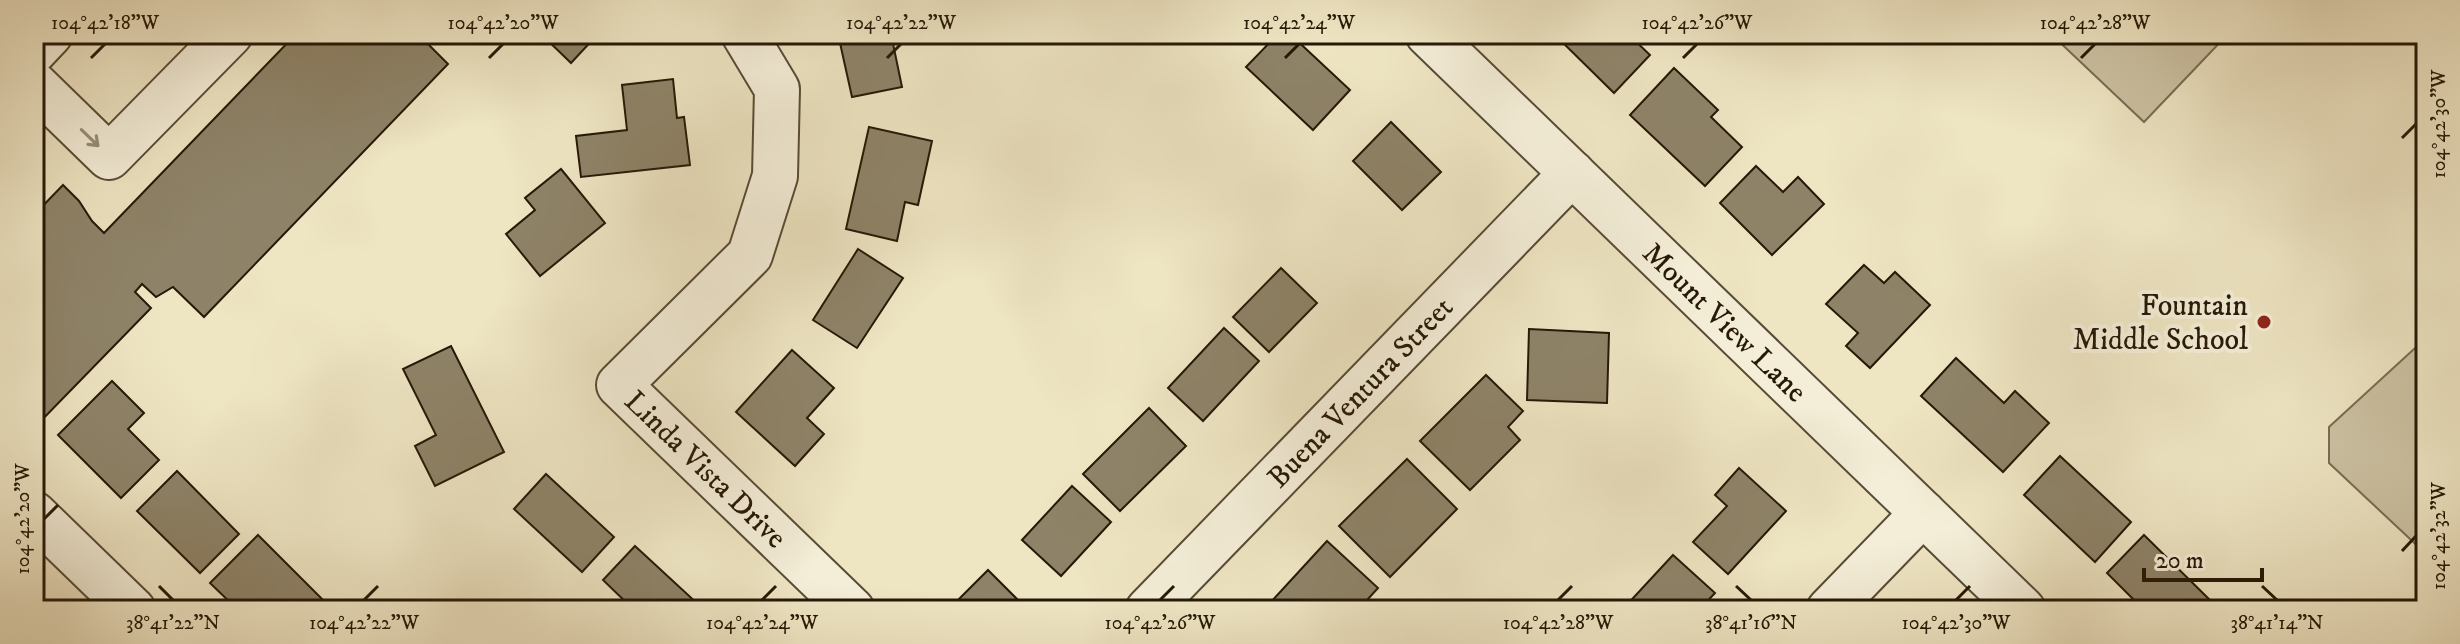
<svg xmlns="http://www.w3.org/2000/svg" width="2460" height="644" font-family="'IM FELL DW Pica',serif">
  <style>
    .pitch { fill: #ccc2a3; stroke: #796d54; stroke-width: 2 }
    .building { fill: #8e8368; stroke: #261806; stroke-width: 2 }
    .lines { fill: none; stroke-linecap: round; stroke-linejoin: round }
    .minor-casing { stroke: #584b35; stroke-width: 48 }
    .minor { stroke: #f4eed8; stroke-width: 44 }
    .oneway { stroke: #978e7a }
    .ticks { fill: none; stroke: #261806; stroke-width: 3 }
    .poi-dot { fill: #8f2418; stroke: #f4eed8; stroke-width: 3 }
    .labels { text-anchor: middle; stroke-width: 8; stroke-linejoin: round; paint-order: stroke }
    .poi-label { font-size: 30px; fill: #261806; stroke: #f4eed8; text-anchor: end }
    .street-label { font-size: 30px; fill: #261806; stroke: #f4eed8 }
    .neatline { fill: none; stroke: #261806; stroke-width: 3 }
    .ticks-label { font-size: 20px; text-anchor: middle; fill: #261806 }
  </style>
  <rect width="100%" height="100%" fill="#eee5c3"/>
  <filter id="stains"><feTurbulence type="fractalNoise" baseFrequency=".0025" numOctaves="4"/><feColorMatrix values="0 0 0 0 .2 0 0 0 0 .09 0 0 0 0 .02 0 0 0 .5 -.17"/></filter>
  <radialGradient id="worn" r=".72"><stop offset=".6" stop-color="#630" stop-opacity="0"/><stop offset="1" stop-color="#630" stop-opacity=".3"/></radialGradient>
  <!-- pitch -->
  <g class="pitch">
    <polygon points="2051,34 2228,34 2144,122"/>
    <polygon points="2426,338 2426,554 2329,463 2329,427"/>
  </g>
  <!-- building -->
  <g class="building">
    <polygon points="296,34 418,34 448,64 204,317 173,287 156,297 142,284 135,292 151,308 34,428 34,302 39,297 34,288 34,215 63,185 79,201 92,221 104,233"/>
    <polygon points="541,34 598,34 571,63"/>
    <polygon points="838,34 891,34 902,87 852,97"/>
    <polygon points="1278,34 1290,34 1350,90 1313,130 1246,67"/>
    <polygon points="1554,34 1628,34 1650,55 1614,93"/>
    <polygon points="1674,68 1718,110 1711,117 1742,147 1705,186 1630,115"/>
    <polygon points="673,79 677,118 684,117 690,165 581,177 576,136 627,130 622,85"/>
    <polygon points="1391,122 1441,172 1402,210 1353,161"/>
    <polygon points="869,127 932,141 918,205 905,202 897,241 846,229"/>
    <polygon points="1756,166 1783,192 1798,177 1824,204 1772,255 1720,203"/>
    <polygon points="561,169 605,223 540,276 506,234 535,210 525,198"/>
    <polygon points="858,249 903,278 857,348 813,320"/>
    <polygon points="1864,265 1884,283 1895,272 1930,305 1870,368 1846,346 1858,333 1826,304"/>
    <polygon points="1281,268 1317,303 1269,352 1233,317"/>
    <polygon points="1224,328 1259,361 1203,421 1168,388"/>
    <polygon points="1529,329 1609,333 1607,403 1527,400"/>
    <polygon points="451,346 504,452 435,486 415,446 436,435 403,369"/>
    <polygon points="792,350 834,388 807,418 824,434 795,466 736,412"/>
    <polygon points="1956,358 2004,403 2015,391 2049,423 2003,472 1921,396"/>
    <polygon points="1486,375 1523,411 1508,427 1520,440 1470,490 1420,441"/>
    <polygon points="112,381 144,413 128,429 159,460 121,498 58,435"/>
    <polygon points="1149,408 1186,446 1120,511 1083,474"/>
    <polygon points="2060,456 2131,522 2095,562 2024,495"/>
    <polygon points="1407,459 1457,509 1390,577 1339,526"/>
    <polygon points="1739,468 1786,511 1728,574 1693,542 1727,506 1715,495"/>
    <polygon points="177,471 239,534 200,573 137,511"/>
    <polygon points="546,474 614,537 582,572 514,509"/>
    <polygon points="1072,486 1111,522 1061,576 1022,540"/>
    <polygon points="258,535 325,602 316,610 238,610 210,583"/>
    <polygon points="2144,535 2216,606 2212,610 2144,610 2107,573"/>
    <polygon points="1327,541 1378,588 1358,610 1276,610 1269,604"/>
    <polygon points="635,546 700,606 696,610 634,610 603,580"/>
    <polygon points="1673,555 1715,593 1699,610 1622,610"/>
    <polygon points="988,570 1028,610 948,610"/>
  </g>
  <g class="lines">
    <!-- minor casing -->
    <g class="minor-casing">
      <g id="minor">
        <polyline points="744,34 777,89 775,176 750,255 619,385 852,610"/>
        <polyline points="1428,34 2023,610"/>
        <polyline points="34,51 50,34"/>
        <polyline points="34,84 109,157 230,34"/>
        <polyline points="34,514 133,610"/>
        <polyline points="1148,610 1572,173"/>
        <polyline points="1829,610 1923,513"/>
      </g>
    </g>
    <!-- minor -->
    <use href="#minor" class="minor"/>
  </g>
  <!-- one-way arrows -->
  <defs><path id="oneway-shaft" d="M-6 0H5M1.5-3L5.5 0L1.5 3" fill="none" stroke-width="1.6" stroke-linecap="round" stroke-linejoin="round" transform="scale(2)"/></defs>
  <use class="oneway" href="#oneway-shaft" transform="translate(90 138) rotate(44)"/>
  <!-- ticks -->
  <path class="ticks" d="M 91,58 L 105,44M 489,58 L 503,44M 887,58 L 901,44M 1285,58 L 1299,44M 1683,58 L 1697,44M 2081,58 L 2095,44M 2402,138 L 2416,124M 44,519 L 58,505M 2402,551 L 2416,536M 159,586 L 173,600M 1736,586 L 1751,600M 2262,586 L 2277,600M 364,600 L 378,586M 762,600 L 776,586M 1160,600 L 1174,586M 1558,600 L 1572,586M 1956,600 L 1970,586"/>
  <!-- markers -->
  <circle class="poi-dot" cx="2264" cy="322" r="8"/>
  <g class="labels">
    <!-- poi labels -->
    <g class="poi-label">
      <text x="2248" y="315">Fountain<tspan x="2248" dy="34">Middle School</tspan></text>
    </g>
    <!-- street labels -->
    <g class="street-label">
      <text transform="translate(1725 322) rotate(44)" y="10">Mount View Lane</text>
      <text transform="translate(1360 392) rotate(-46)" y="10">Buena Ventura Street</text>
      <text transform="translate(706 469) rotate(44)" y="10">Linda Vista Drive</text>
    </g>
  </g>
  <!-- margin -->
  <rect width="2460" height="644" fill="none" stroke="#eee5c3" stroke-width="88"/>
  <!-- scale -->
  <path d="M2144 568v12h118v-12" fill="none" stroke="#261806" stroke-width="4"/>
  <text x="2156" y="568" font-size="24" fill="#261806" stroke="#f4eed8" stroke-width="6" paint-order="stroke">20 m</text>
  <rect x="44" y="44" width="2372" height="556" class="neatline"/>
  <g class="ticks-label">
    <text x="105" y="29">104°42'18"W</text>
    <text x="503" y="29">104°42'20"W</text>
    <text x="901" y="29">104°42'22"W</text>
    <text x="1299" y="29">104°42'24"W</text>
    <text x="1697" y="29">104°42'26"W</text>
    <text x="2095" y="29">104°42'28"W</text>
    <text transform="translate(2438 124) rotate(-90)" y="7">104°42'30"W</text>
    <text transform="translate(22 519) rotate(-90)" y="7">104°42'20"W</text>
    <text transform="translate(2438 536) rotate(-90)" y="7">104°42'32"W</text>
    <text x="173" y="629">38°41'22"N</text>
    <text x="364" y="629">104°42'22"W</text>
    <text x="762" y="629">104°42'24"W</text>
    <text x="1160" y="629">104°42'26"W</text>
    <text x="1558" y="629">104°42'28"W</text>
    <text x="1751" y="629">38°41'16"N</text>
    <text x="1956" y="629">104°42'30"W</text>
    <text x="2277" y="629">38°41'14"N</text>
  </g>
  <rect width="100%" height="100%" filter="url(#stains)"/>
  <rect width="100%" height="100%" fill="url(#worn)"/>
</svg>
